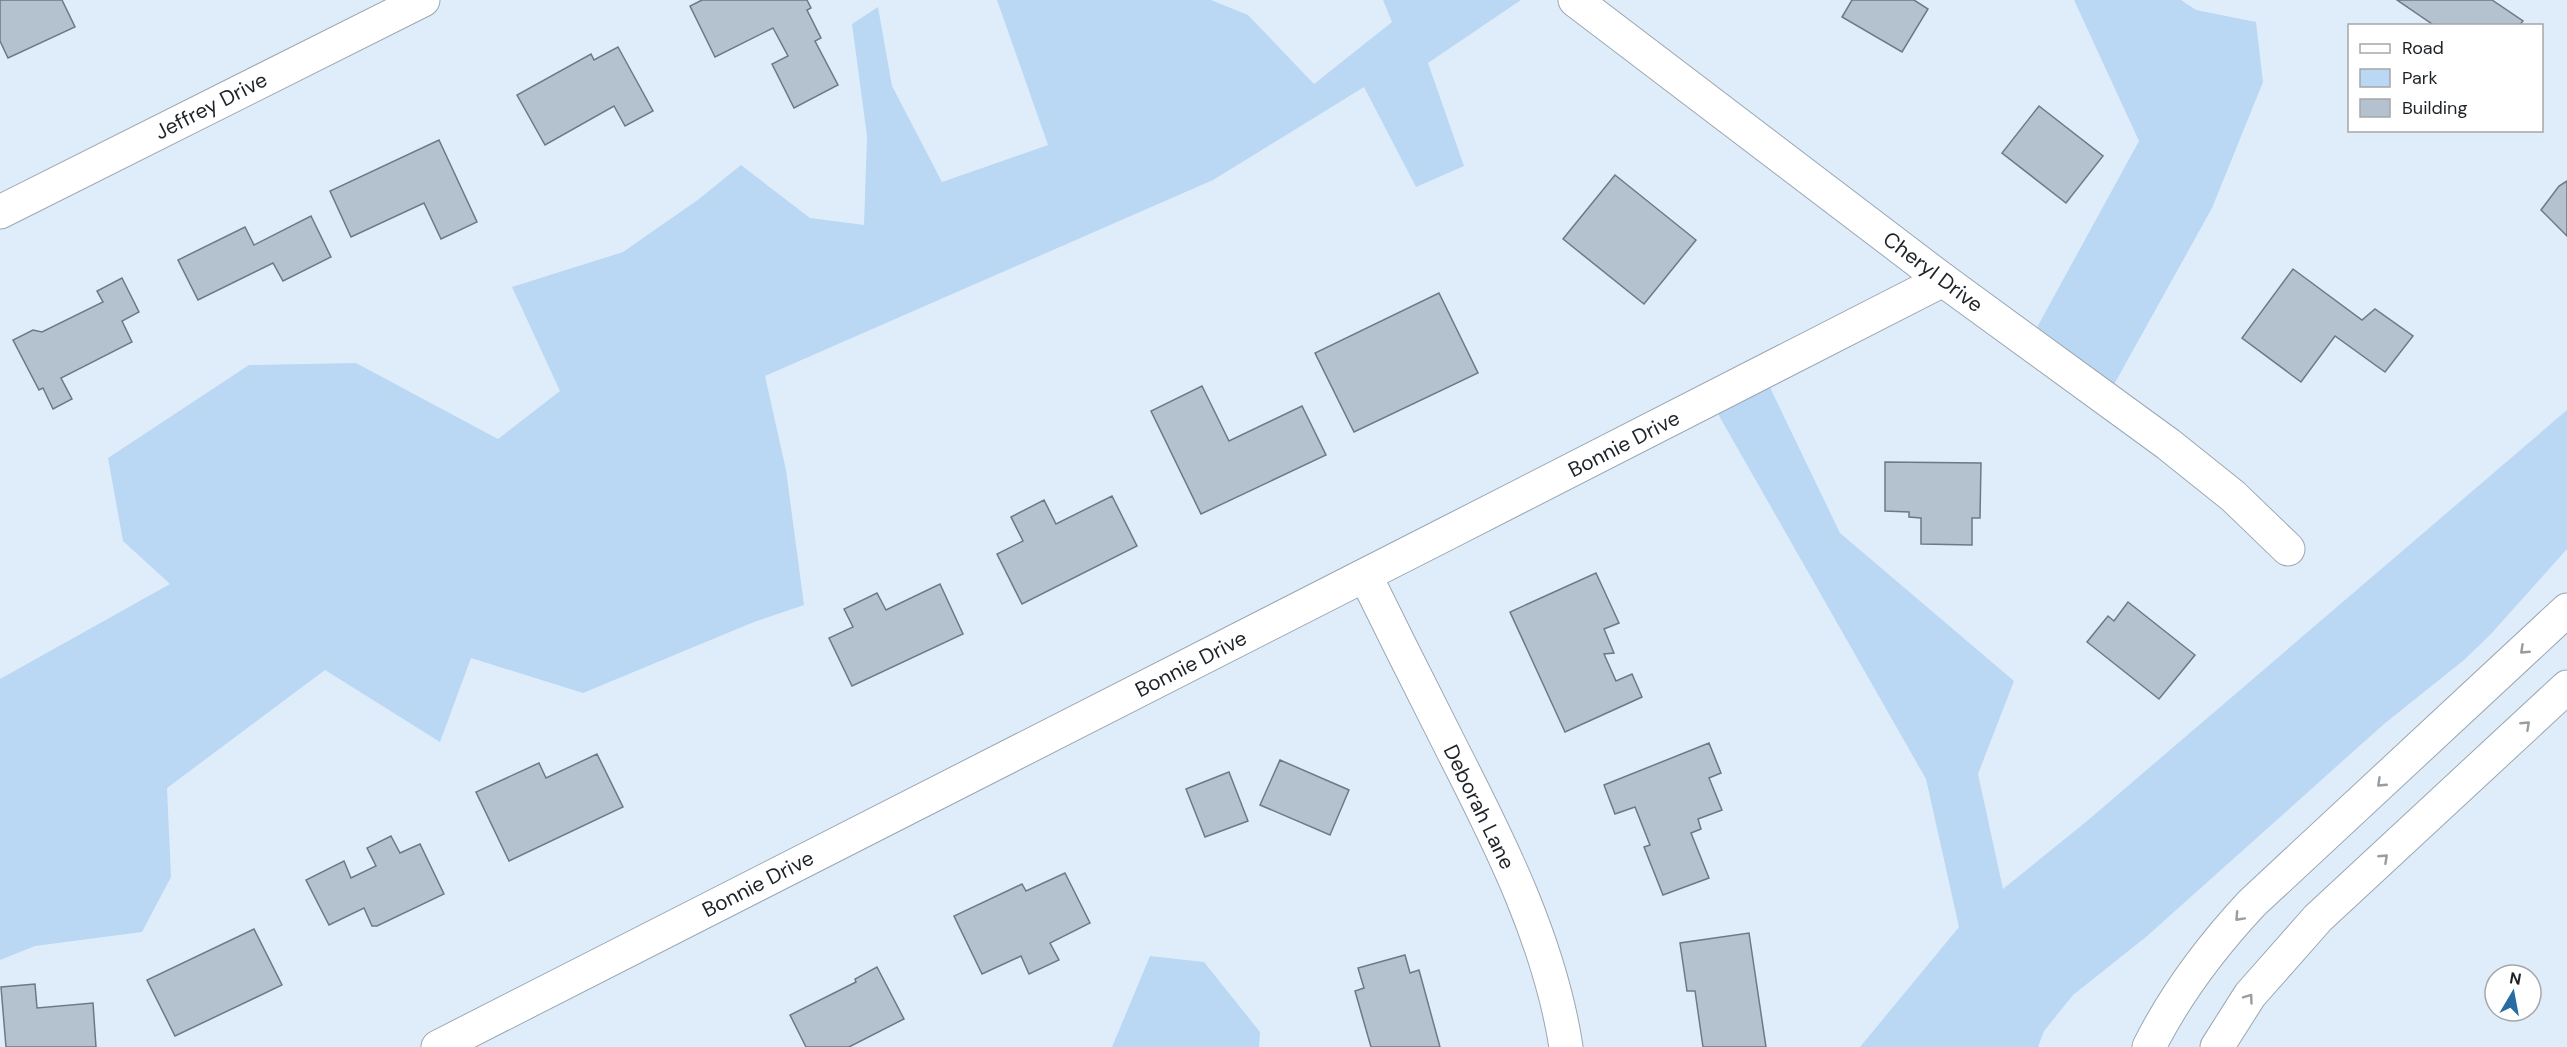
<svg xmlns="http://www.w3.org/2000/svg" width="2567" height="1047" font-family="'DM Sans',sans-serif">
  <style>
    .green { fill: #bad8f4 }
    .building { fill: #b4c1ce; stroke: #6d7985; stroke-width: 1.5 }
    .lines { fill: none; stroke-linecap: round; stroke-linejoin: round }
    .minor-casing { stroke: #9aa7b3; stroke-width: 35 }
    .highway-casing { stroke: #9aa7b3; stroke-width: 35 }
    .minor { stroke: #fff; stroke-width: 33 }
    .highway { stroke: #fff; stroke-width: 33 }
    .oneway { stroke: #9a9c9e }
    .labels { text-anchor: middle; stroke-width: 6; stroke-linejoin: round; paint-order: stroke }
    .street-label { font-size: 21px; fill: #1e2327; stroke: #fff }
  </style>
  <rect width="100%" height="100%" fill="#dfedfa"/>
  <!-- green -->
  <g class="green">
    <polygon points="997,0 1211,0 1248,15 1314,84 1392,22 1383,0 1521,0 1428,63 1464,166 1416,187 1364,87 1213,180 765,376 786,470 804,605 754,622 583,693 471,658 440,742 325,670 167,788 171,877 142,932 35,946 0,960 0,679 170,584 123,541 108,458 249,365 356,363 498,439 560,391 512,287 623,252 699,199 741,165 810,218 864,225 867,136 852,24 878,7 892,86 942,182 1048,145"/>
    <polygon points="2074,0 2181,0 2196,10 2256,22 2263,82 2212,208 2106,399 2029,342 2139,141"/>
    <polygon points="1763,373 1840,533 2014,681 1978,774 2003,889 2087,821 2567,410 2567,549 2490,635 2464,660 2384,724 2146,937 2073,995 2044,1031 2038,1047 1860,1047 1959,927 1926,779 1710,400"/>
    <polygon points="1150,956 1204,962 1260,1032 1259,1047 1112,1047"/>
  </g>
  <!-- building -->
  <g class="building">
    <polygon points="0,0 62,0 75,27 8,58 0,41"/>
    <polygon points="702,0 807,0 811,8 807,10 821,38 815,41 838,85 794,108 772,64 788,56 773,28 715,57 690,6"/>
    <polygon points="1852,0 1914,0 1928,9 1902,52 1842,17"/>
    <polygon points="2397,0 2492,0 2523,21 2519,26 2435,26"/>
    <polygon points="618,47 653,111 625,126 614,106 545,145 517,95 591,54 594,60"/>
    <polygon points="2039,106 2103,156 2066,203 2002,153"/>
    <polygon points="439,140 477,222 441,239 424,203 351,237 330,191"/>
    <polygon points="1615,175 1696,240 1644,304 1563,239"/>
    <polygon points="2567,181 2567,236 2541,210 2559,186"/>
    <polygon points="311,216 331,257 283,281 273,263 198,300 178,260 245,227 254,245"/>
    <polygon points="2293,269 2362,320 2375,309 2413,336 2385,372 2335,336 2301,382 2242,338"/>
    <polygon points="122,278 139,312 122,321 132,342 61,378 72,399 53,409 43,388 39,390 13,340 33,330 42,332 103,302 97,291"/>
    <polygon points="1439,293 1478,373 1354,432 1315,353"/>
    <polygon points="1202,386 1229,441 1302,406 1326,455 1201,514 1151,411"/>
    <polygon points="1885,462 1981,463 1980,518 1972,518 1972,545 1921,544 1921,518 1909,517 1909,512 1885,511"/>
    <polygon points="1112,496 1137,546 1022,604 997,554 1023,541 1011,517 1044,500 1056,524"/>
    <polygon points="1596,573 1619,623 1604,629 1614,653 1604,654 1616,681 1632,674 1642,697 1565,732 1510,612"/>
    <polygon points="940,584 963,634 852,686 829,638 853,627 844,609 877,593 886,610"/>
    <polygon points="2128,602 2195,655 2159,699 2087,642 2108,616 2114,621"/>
    <polygon points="1709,743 1721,773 1709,778 1722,810 1698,819 1701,829 1691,833 1709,878 1663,895 1644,847 1650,845 1635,807 1615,814 1604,785"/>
    <polygon points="597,754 623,807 509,861 476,792 539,763 546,778"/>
    <polygon points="1280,760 1349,790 1330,835 1260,805"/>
    <polygon points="1229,772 1248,821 1205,837 1186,789"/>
    <polygon points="391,836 400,853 420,844 444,894 377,926 372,926 364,908 329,925 306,880 344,861 351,878 376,866 367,848"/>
    <polygon points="1065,873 1090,923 1050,943 1059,960 1029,974 1021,956 982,974 954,916 1022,884 1026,891"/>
    <polygon points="254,929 282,985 175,1036 147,980"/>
    <polygon points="1749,933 1766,1047 1703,1047 1695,991 1687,991 1680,943"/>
    <polygon points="1405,955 1410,973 1419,970 1440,1047 1371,1047 1355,991 1364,988 1358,968"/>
    <polygon points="877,967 904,1019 849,1047 806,1047 790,1015 856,982 855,979"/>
    <polygon points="35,984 37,1008 93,1003 96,1047 6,1047 1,987"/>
  </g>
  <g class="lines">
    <!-- minor casing -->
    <g class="minor-casing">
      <g id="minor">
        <polyline points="1575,0 1943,280 2168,444 2233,496 2288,549"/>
        <polyline points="0,212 423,0"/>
        <path d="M 1366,577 C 1395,636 1424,694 1454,753 C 1501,845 1550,943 1566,1047"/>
        <path d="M 438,1047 C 939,791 1442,537 1943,280"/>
      </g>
    </g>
    <!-- highway casing -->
    <g class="highway-casing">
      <g id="highway">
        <path d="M 2149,1047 C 2176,993 2211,947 2252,903 L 2567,610"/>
        <polyline points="2217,1047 2250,995 2318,918 2567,687"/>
      </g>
    </g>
    <!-- minor -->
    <use href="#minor" class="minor"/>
    <!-- highway -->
    <use href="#highway" class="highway"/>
  </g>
  <!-- one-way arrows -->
  <defs><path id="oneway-chevron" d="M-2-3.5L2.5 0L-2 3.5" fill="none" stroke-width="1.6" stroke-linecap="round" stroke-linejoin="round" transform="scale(1.5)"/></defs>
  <g class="oneway">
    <use href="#oneway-chevron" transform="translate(2524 650) rotate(137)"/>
    <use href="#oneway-chevron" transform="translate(2526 725) rotate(-43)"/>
    <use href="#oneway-chevron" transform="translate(2381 783) rotate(137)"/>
    <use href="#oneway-chevron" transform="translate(2384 858) rotate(-43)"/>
    <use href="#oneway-chevron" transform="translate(2239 917) rotate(133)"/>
    <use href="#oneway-chevron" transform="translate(2249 998) rotate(-54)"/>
  </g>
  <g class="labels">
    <!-- street labels -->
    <g class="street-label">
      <text transform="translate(211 106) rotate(-27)" y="7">Jeffrey Drive</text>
      <text transform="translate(1933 272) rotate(37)" y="7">Cheryl Drive</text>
      <text transform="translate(1624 444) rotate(-27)" y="7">Bonnie Drive</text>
      <text transform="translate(1191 664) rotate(-27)" y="7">Bonnie Drive</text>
      <text transform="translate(1479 807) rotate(64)" y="7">Deborah Lane</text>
      <text transform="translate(758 884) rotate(-27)" y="7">Bonnie Drive</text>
    </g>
  </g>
  <!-- legend -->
  <rect x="2348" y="24" width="195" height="108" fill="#ffffff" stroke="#a5a7a9" stroke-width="1.5"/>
  <rect x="2360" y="44" width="30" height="9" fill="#ffffff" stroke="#a5a7a9" stroke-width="1.5"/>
  <text x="2402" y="54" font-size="18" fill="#1e2327">Road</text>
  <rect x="2360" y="69" width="30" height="18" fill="#bad8f4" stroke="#a5a7a9" stroke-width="1.5"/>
  <text x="2402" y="84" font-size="18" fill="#1e2327">Park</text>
  <rect x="2360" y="99" width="30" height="18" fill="#b4c1ce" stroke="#a5a7a9" stroke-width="1.5"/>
  <text x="2402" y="114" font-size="18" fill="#1e2327">Building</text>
  <!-- north arrow -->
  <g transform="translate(2513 993) rotate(10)"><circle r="28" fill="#ffffff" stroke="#a5a7a9" stroke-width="1.5"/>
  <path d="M0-4.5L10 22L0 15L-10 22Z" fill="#286ca1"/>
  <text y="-9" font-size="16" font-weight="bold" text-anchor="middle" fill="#1e2327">N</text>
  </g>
</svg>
